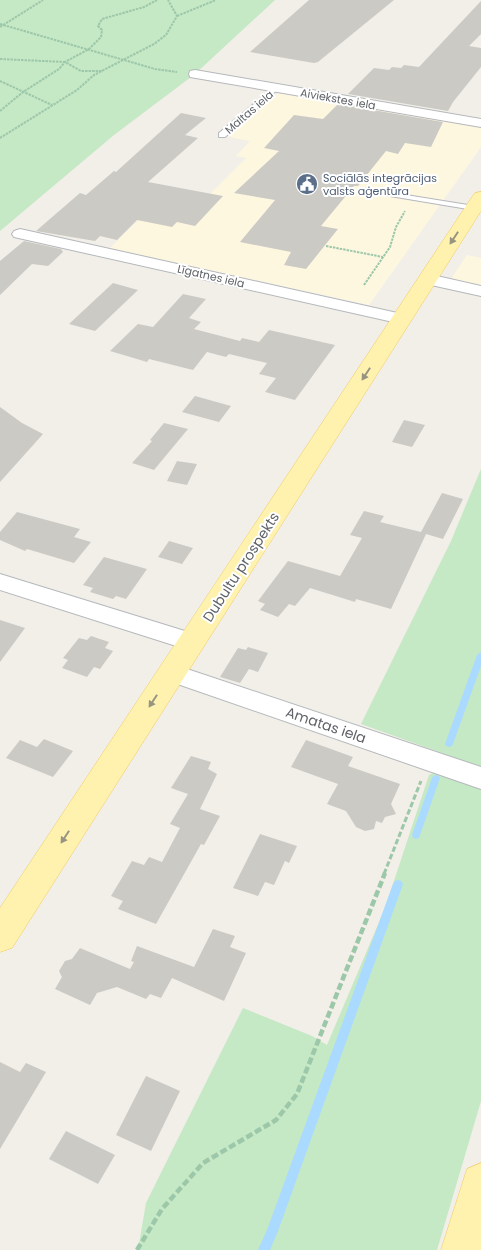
<svg xmlns="http://www.w3.org/2000/svg" width="481" height="1250" font-family="Poppins,sans-serif">
  <style>
    .commercial { fill: #fef7e0 }
    .green { fill: #c5e8c5 }
    .lines { fill: none; stroke-linecap: round; stroke-linejoin: round }
    .stream { fill: #aadaff; fill-rule: evenodd }
    .building { fill: #cccac5 }
    .service-casing { stroke: #b5b8bc; stroke-width: 2 }
    .minor-casing { stroke: #b5b8bc; stroke-width: 2 }
    .primary-casing { stroke: #f2c960; stroke-width: 1 }
    .path-far2 { stroke: #9cc7a9; stroke-width: 2; stroke-dasharray: 2.5 1; stroke-linecap: butt }
    .path-far1 { stroke: #9cc7a9; stroke-width: 3; stroke-dasharray: 5.5 2.5; stroke-linecap: butt }
    .path { stroke: #9cc7a9; stroke-width: 4.5; stroke-dasharray: 7 3; stroke-linecap: butt }
    .service { fill: #fff; fill-rule: evenodd }
    .minor { fill: #fff; fill-rule: evenodd }
    .primary { fill: #fff2af; fill-rule: evenodd }
    .oneway { fill: #979581 }
    .labels { text-anchor: middle; stroke-width: 4; stroke-linejoin: round; paint-order: stroke }
    .far-street-label { font-size: 11px; fill: #5f6368; stroke: #fff }
    .far-service-label { font-size: 11px; fill: #4e5e75; stroke: #fff; text-anchor: start }
    .street-label { font-size: 14px; fill: #5f6368; stroke: #fff }
  </style>
  <rect width="100%" height="100%" fill="#f1efe8"/>
  <!-- commercial -->
  <g class="commercial">
    <polygon points="278,93 481,127 481,147 369,305 110,248 154,205 171,195 178,188 210,194 246,158 236,156 250,141 229,137"/>
    <polygon points="467,255 481,258 481,286 451,279"/>
  </g>
  <!-- green -->
  <g class="green">
    <polygon points="0,0 275,0 195,74 114,135 0,231"/>
    <polygon points="481,469 481,767 361,724 451,541"/>
    <polygon points="438,771 481,787 481,1101 437,1250 138,1250 146,1203 243,1008 312,1036 327,1045 385,908 429,775"/>
  </g>
  <g class="lines">
    <!-- stream -->
    <g class="stream">
      <polygon points="481,652 481,666 453,744 452,746 449,747 446,746 445,744 477,655"/>
      <polygon points="436,775 439,776 440,778 420,835 419,838 416,839 413,838 412,835 432,778 433,776"/>
      <polygon points="398,880 401,881 403,884 278,1231 270,1250 258,1250 267,1230 393,884 395,881"/>
    </g>
  </g>
  <!-- building -->
  <g class="building">
    <polygon points="309,0 394,0 318,62 314,63 250,52"/>
    <polygon points="481,1 481,34 469,46 481,48 481,67 453,102 448,111 348,94 374,68 389,70 392,67 401,68 404,65 419,67"/>
    <polygon points="338,104 443,122 431,147 405,143 398,154 386,151 358,186 354,186 321,226 338,229 306,269 284,265 291,252 240,242 275,200 234,193 279,151 264,148 294,115 323,119"/>
    <polygon points="181,113 206,118 185,135 198,138 148,182 223,196 195,226 177,222 172,227 137,220 117,240 100,236 95,241 36,231 80,193 86,195 114,171 116,172"/>
    <polygon points="24,241 61,249 63,252 48,266 32,264 0,295 0,261"/>
    <polygon points="113,283 138,290 95,331 69,324"/>
    <polygon points="183,294 206,299 189,318 201,322 194,329 240,341 242,338 259,342 269,330 335,345 295,400 265,392 276,378 259,374 267,363 229,354 226,357 207,352 193,370 149,359 147,362 110,351 138,324 153,327"/>
    <polygon points="195,396 231,406 219,422 182,412"/>
    <polygon points="0,407 22,423 43,434 0,482"/>
    <polygon points="404,420 425,425 412,447 392,442"/>
    <polygon points="164,423 188,429 154,470 132,463 152,441 150,440"/>
    <polygon points="177,461 197,464 187,485 167,481"/>
    <polygon points="442,493 463,499 443,539 426,534 391,609 356,599 355,602 310,588 295,606 289,604 278,617 260,610 265,604 258,601 288,561 340,576 362,538 350,535 364,511 384,516 380,522 421,532"/>
    <polygon points="17,512 80,529 74,537 91,542 74,563 27,549 25,551 0,540 0,532"/>
    <polygon points="169,541 193,548 182,564 158,557"/>
    <polygon points="104,557 147,569 126,599 116,596 113,599 90,592 93,588 83,585"/>
    <polygon points="0,620 25,628 0,662"/>
    <polygon points="91,636 109,642 105,648 113,651 100,669 94,667 87,677 62,668 68,660 63,658 79,638 87,640"/>
    <polygon points="248,647 268,653 258,672 249,669 240,683 220,677 238,648 246,650"/>
    <polygon points="44,739 73,751 53,777 6,758 20,740 37,747"/>
    <polygon points="306,740 353,757 348,766 400,784 391,804 396,814 385,817 382,823 376,821 374,829 365,831 356,827 346,811 327,804 338,784 291,767"/>
    <polygon points="191,756 211,762 208,769 217,774 200,809 220,816 204,845 201,844 156,924 118,909 123,901 111,896 132,861 144,865 149,857 162,862 180,828 170,824 188,794 171,788"/>
    <polygon points="260,834 297,846 289,863 285,861 274,885 265,882 258,896 233,888"/>
    <polygon points="213,929 235,936 230,947 246,953 224,1001 172,978 161,998 150,994 146,999 117,987 97,993 90,1005 55,989 62,977 59,971 65,961 72,959 80,948 130,969 134,962 131,961 137,946 194,967"/>
    <polygon points="0,1062 20,1072 26,1063 46,1072 0,1149"/>
    <polygon points="146,1076 180,1091 151,1151 116,1135"/>
    <polygon points="66,1131 115,1155 98,1184 49,1159"/>
  </g>
  <g class="lines">
    <!-- service casing -->
    <g class="service-casing">
      <g id="service">
        <polygon points="273,88 278,89 225,137 219,137 219,133"/>
        <polygon points="363,188 474,206 478,208 474,210 366,192 362,190"/>
      </g>
    </g>
    <!-- minor casing -->
    <g class="minor-casing">
      <g id="minor">
        <polygon points="195,70 481,119 481,127 190,77 189,74 190,71"/>
        <polygon points="20,229 402,314 408,315 411,319 408,323 402,324 14,237 12,234 14,231"/>
        <polygon points="428,274 481,286 481,296 422,283 420,279 422,275"/>
        <polygon points="0,574 201,636 204,642 201,648 192,651 0,590"/>
        <polygon points="172,664 481,767 481,789 163,679 160,673 163,667"/>
      </g>
    </g>
    <!-- primary casing -->
    <g class="primary-casing">
      <g id="primary">
        <polygon points="481,192 481,211 12,948 0,952 0,908 472,197 475,193"/>
        <polygon points="481,1163 481,1250 441,1250 467,1169"/>
      </g>
    </g>
    <!-- path-far2 -->
    <g class="path-far2">
      <polyline points="177,16 216,0"/>
      <polyline points="0,24 155,69 177,72"/>
      <polyline points="0,27 43,0"/>
      <polyline points="0,59 65,62 81,71 102,71"/>
      <polyline points="0,81 52,105"/>
      <polyline points="0,111 23,92 59,69 65,62 89,49 101,37 102,30 98,26 102,19 144,7 157,0"/>
      <polyline points="0,138 77,90 94,75 154,44 166,35 177,16 168,0"/>
      <polyline points="326,246 383,257"/>
      <polyline points="364,285 390,247 396,227 405,211"/>
    </g>
    <!-- path-far1 -->
    <polyline class="path-far1" points="384,874 421,781"/>
    <!-- path -->
    <polyline class="path" points="137,1250 162,1209 203,1163 276,1120 297,1094 385,873"/>
    <!-- service -->
    <use href="#service" class="service"/>
    <!-- minor -->
    <use href="#minor" class="minor"/>
    <!-- primary -->
    <use href="#primary" class="primary"/>
  </g>
  <!-- one-way arrows -->
  <defs><path id="oneway-solid" d="M-6-.8H1V-3.2L6.5 0L1 3.2V.8H-6Z" transform="scale(1.25)"/></defs>
  <g class="oneway">
    <use href="#oneway-solid" transform="translate(454 238) rotate(123)"/>
    <use href="#oneway-solid" transform="translate(366 374) rotate(123)"/>
    <use href="#oneway-solid" transform="translate(153 701) rotate(123)"/>
    <use href="#oneway-solid" transform="translate(65 837) rotate(123)"/>
  </g>
  <!-- icons -->
  <defs>
    <g id="civic-disc" transform="scale(1.125)"><circle r="9.5" fill="#5c6f8a" stroke="#fff"/><path d="M-.6-6.5H3V-4.5H.6V-3L4-1V1h2V6H-6V1h2V-1L-.6-3ZM-1.2 2.5V6h2.4V2.5Z" fill="#fff"/></g>
  </defs>
  <g fill-rule="evenodd">
    <use href="#civic-disc" x="307" y="184"/>
  </g>
  <g class="labels">
    <!-- far-street labels -->
    <g class="far-street-label">
      <text transform="translate(338 99) rotate(10)" y="4">Aiviekstes iela</text>
      <text transform="translate(249 112) rotate(-41)" y="4">Maltas iela</text>
      <text transform="translate(211 276) rotate(13)" y="4">Līgatnes iela</text>
    </g>
    <!-- far-service labels -->
    <g class="far-service-label">
      <text x="323" y="182">Sociālās integrācijas<tspan x="323" dy="13">valsts aģentūra</tspan></text>
    </g>
    <!-- street labels -->
    <g class="street-label">
      <text transform="translate(241 567) rotate(-57)" y="5">Dubultu prospekts</text>
      <text transform="translate(326 725) rotate(19)" y="5">Amatas iela</text>
    </g>
  </g>
</svg>
